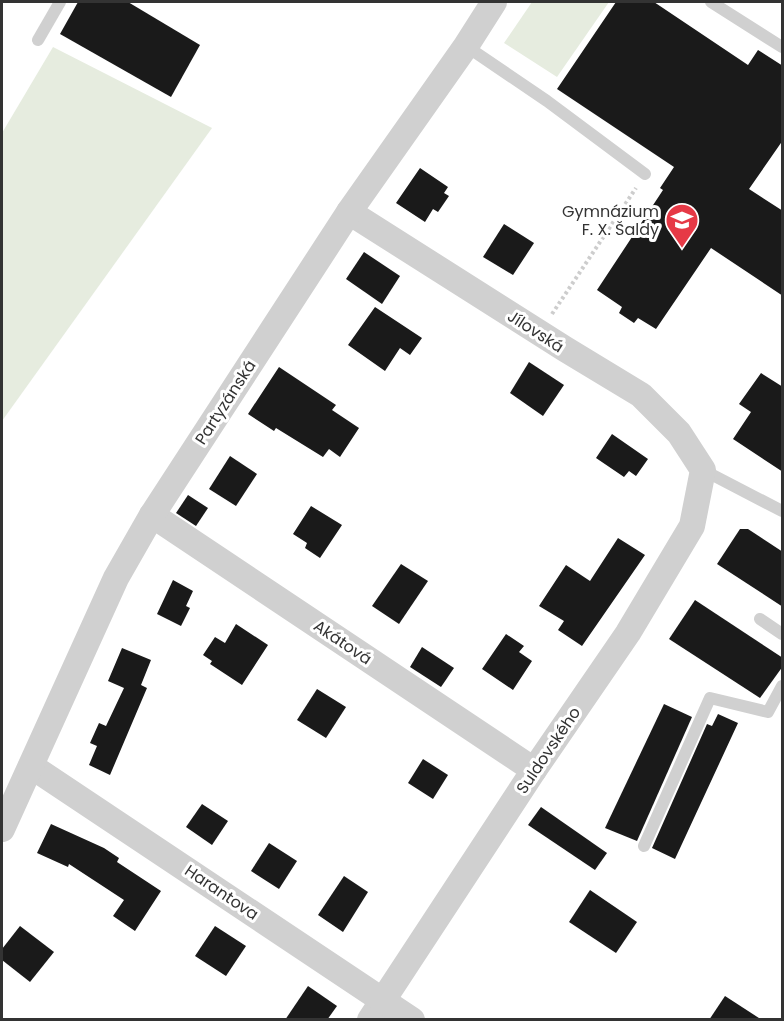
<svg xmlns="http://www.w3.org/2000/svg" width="784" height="1021" font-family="Poppins,sans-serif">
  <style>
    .green { fill: #e6ecdf }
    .building { fill: #1a1a1a }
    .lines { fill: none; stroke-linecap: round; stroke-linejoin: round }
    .path { stroke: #cdcdcd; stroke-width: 4; stroke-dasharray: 3 3; stroke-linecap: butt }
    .lane { stroke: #d0d0d0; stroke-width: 12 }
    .street { stroke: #d0d0d0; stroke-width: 26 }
    .labels { text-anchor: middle; stroke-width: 6; stroke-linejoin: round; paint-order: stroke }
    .poi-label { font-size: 16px; fill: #333; stroke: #fff; text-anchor: end }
    .street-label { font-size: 16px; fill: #333; stroke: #fff }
  </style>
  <rect width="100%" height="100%" fill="#fff"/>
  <!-- green -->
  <g class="green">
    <polygon points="532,2 609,2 557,77 504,43"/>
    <polygon points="53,47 212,128 2,421 2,133"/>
  </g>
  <!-- building -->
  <g class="building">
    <polygon points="78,2 128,2 200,45 171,97 60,34"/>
    <polygon points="616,2 654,2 748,65 758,50 783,66 783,140 749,189 783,211 783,296 711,248 656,329 638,318 634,323 619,313 622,307 597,290 663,190 660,188 674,167 557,89"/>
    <polygon points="420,168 448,187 444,193 449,196 438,212 433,209 425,222 396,203"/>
    <polygon points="504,224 534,243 513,275 483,257"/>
    <polygon points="364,252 400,276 382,304 346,279"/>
    <polygon points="375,307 422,338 410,355 400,348 385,371 348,345"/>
    <polygon points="529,362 564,385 543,416 510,393"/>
    <polygon points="279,367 336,405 332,410 359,428 340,457 329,449 323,457 276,428 274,431 248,414"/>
    <polygon points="761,373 783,387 783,472 733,439 751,412 739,404"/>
    <polygon points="612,434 648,459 636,476 629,471 624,477 596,458"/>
    <polygon points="230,456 257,474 236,506 209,489"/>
    <polygon points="188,495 208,508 196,526 176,513"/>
    <polygon points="311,506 342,525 320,558 305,548 307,543 293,534"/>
    <polygon points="740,529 748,529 783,552 783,607 717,564"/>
    <polygon points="618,538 645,555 582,646 558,630 564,621 539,606 566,565 590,581"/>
    <polygon points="401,564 428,581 399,624 372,606"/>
    <polygon points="173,580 193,591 186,606 190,608 181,626 157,614"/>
    <polygon points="695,600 783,658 783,666 760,698 669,639"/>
    <polygon points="236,624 268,645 242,685 210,664 212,661 203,655 215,637 225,643"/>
    <polygon points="506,634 524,646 519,652 532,661 513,690 482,669"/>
    <polygon points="422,647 454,668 441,687 410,667"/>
    <polygon points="122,648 151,660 141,685 147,688 110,775 89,765 97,746 90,743 99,723 106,726 124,688 108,681"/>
    <polygon points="317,689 346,707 326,738 297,720"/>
    <polygon points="664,704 692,717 637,841 605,828"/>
    <polygon points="718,714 738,723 675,859 652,848 707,724 712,726"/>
    <polygon points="423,759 448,775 433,799 408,783"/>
    <polygon points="202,804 228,821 212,845 186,827"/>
    <polygon points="541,807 607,853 595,870 528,825"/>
    <polygon points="51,824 104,848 119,858 117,862 161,891 135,931 113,916 124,900 69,864 68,867 37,853"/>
    <polygon points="269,843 297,861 279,889 251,871"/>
    <polygon points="344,876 368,892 343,932 318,915"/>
    <polygon points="590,890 637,922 616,953 569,922"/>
    <polygon points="20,926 54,952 30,982 2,960 2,949"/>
    <polygon points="215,926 246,946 226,976 195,956"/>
    <polygon points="308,986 337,1006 327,1020 285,1020"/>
    <polygon points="725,996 762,1020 709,1020"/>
  </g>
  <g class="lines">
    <!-- path -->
    <polyline class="path" points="552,314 636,188"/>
    <!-- lane -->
    <g class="lane">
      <polyline points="711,2 782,47"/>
      <polyline points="38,40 60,2"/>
      <polyline points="466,46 547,101 645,174"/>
      <polyline points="703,470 782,511"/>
      <polyline points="760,619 782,634"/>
      <polyline points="644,846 710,698 768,712 782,686"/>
    </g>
    <!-- street -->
    <g class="street">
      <polyline points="349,212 565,349 641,395 679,433 703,470 692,526 628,633 534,770 370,1020"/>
      <polyline points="152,515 534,770"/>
      <polyline points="31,766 412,1020"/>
      <polyline points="2,829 116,578 152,515 349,212 466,46 494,2"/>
    </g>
  </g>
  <!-- icons -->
  <defs>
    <g id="school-pin" transform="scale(1.725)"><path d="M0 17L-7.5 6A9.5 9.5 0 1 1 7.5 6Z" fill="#e63946" stroke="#fff"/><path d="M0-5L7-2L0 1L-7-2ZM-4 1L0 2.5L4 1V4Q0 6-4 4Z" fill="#fff"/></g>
  </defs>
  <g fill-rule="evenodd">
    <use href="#school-pin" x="682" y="220"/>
  </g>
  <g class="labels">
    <!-- poi labels -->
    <g class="poi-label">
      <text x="659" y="217">Gymnázium<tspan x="659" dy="18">F. X. Šaldy</tspan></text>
    </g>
    <!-- street labels -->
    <g class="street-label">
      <text transform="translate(536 331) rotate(33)" y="6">Jílovská</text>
      <text transform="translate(225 402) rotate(-57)" y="6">Partyzánská</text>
      <text transform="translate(343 642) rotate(34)" y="6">Akátová</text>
      <text transform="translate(548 750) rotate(-56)" y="6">Suldovského</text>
      <text transform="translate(222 892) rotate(34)" y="6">Harantova</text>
    </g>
  </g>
  <!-- border -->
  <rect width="784" height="1021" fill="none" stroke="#333333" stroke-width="6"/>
</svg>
